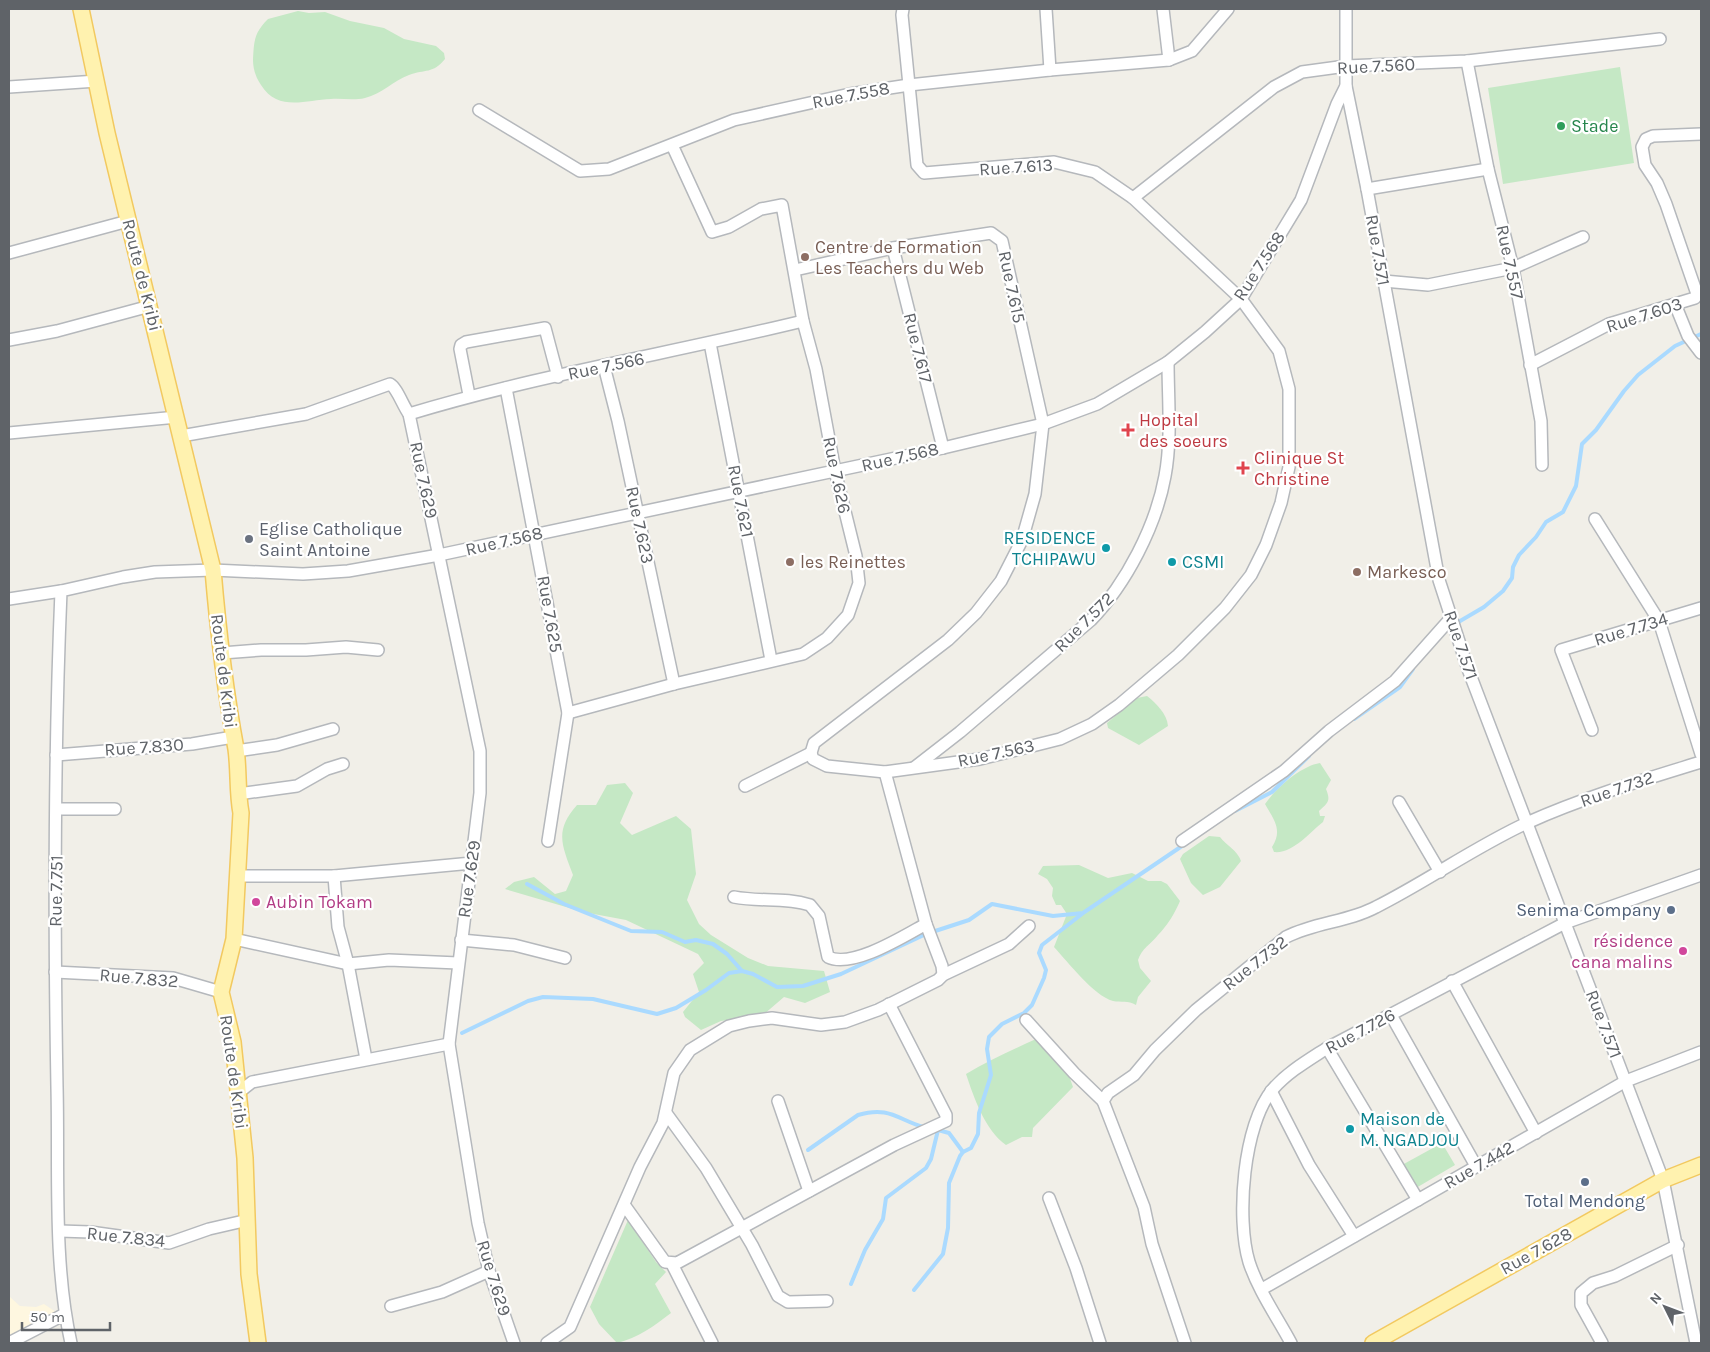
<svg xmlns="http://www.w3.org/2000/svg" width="1710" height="1352" font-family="Karla,sans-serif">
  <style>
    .commercial { fill: #fef7e0 }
    .green { fill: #c5e8c5 }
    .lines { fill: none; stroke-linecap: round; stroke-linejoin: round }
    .stream { stroke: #aadaff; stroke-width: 4 }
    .minor-casing { stroke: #b5b8bc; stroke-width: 14 }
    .major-casing { stroke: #f2c960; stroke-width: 18 }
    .minor { stroke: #fff; stroke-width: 11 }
    .major { stroke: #fff2af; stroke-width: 15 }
    .leisure-dot { fill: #2e9e5b; stroke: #fff; stroke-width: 2 }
    .education-dot { fill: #8d6e63; stroke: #fff; stroke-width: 2 }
    .health-dot { fill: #e0444e; stroke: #fff; stroke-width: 2 }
    .worship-dot { fill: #6b7280; stroke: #fff; stroke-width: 2 }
    .culture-dot { fill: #0f9aa8; stroke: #fff; stroke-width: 2 }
    .hotel-dot { fill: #d1479c; stroke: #fff; stroke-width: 2 }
    .service-dot { fill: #5c6f8a; stroke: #fff; stroke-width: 2 }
    .labels { text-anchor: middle; stroke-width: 4.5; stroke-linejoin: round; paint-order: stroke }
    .street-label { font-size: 18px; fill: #5f6368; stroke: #fff }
    .leisure-label { font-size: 18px; fill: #27864d; stroke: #fff; text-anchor: start }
    .education-label { font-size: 18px; fill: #785e54; stroke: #fff; text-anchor: start }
    .health-label { font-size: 18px; fill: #be3a42; stroke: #fff; text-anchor: start }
    .worship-label { font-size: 18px; fill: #5b616d; stroke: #fff; text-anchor: start }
    .culture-label { font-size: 18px; fill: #0d838f; stroke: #fff; text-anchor: start }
    .hotel-label { font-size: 18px; fill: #b23c85; stroke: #fff; text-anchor: start }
    .service-label { font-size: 18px; fill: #4e5e75; stroke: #fff; text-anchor: end }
  </style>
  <rect width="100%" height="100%" fill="#f1efe8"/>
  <!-- commercial -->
  <polygon class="commercial" points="9,1296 20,1306 36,1307 44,1304 59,1314 9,1343"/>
  <!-- green -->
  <g class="green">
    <path d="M 298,11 L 309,13 L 325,12 L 350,21 L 384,28 L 404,39 L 436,46 L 444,53 L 445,59 C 433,74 425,69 409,75 C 393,81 382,94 365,98 C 353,101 342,98 331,99 C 305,100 278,112 261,85 C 256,78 253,69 253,60 C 254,41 254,33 268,19 Z"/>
    <polygon points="1620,67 1634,163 1503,184 1488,88"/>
    <path d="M 1147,696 C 1156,703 1167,714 1168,726 L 1139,745 L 1108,728 L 1107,723 L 1137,698 Z"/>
    <path d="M 1320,763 L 1331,780 L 1326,789 C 1331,801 1328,803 1319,811 L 1320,816 L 1325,816 L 1323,822 C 1310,832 1293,854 1274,852 L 1272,847 C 1283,830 1274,820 1265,804 C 1276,788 1301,766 1320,763 Z"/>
    <path d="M 625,783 L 633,793 L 620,823 L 632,835 L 676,816 L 691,829 L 696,874 L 687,900 L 699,924 L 711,935 L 748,958 L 768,966 L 824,971 L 830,992 L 805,1003 L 784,997 L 763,1015 L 721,1021 L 701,1030 L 685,1017 L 683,1012 L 699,992 L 693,974 L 704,963 L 698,954 L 626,920 L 583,912 L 505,889 L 514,882 L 534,877 L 555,894 L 566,891 L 573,875 C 562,845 554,831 577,805 L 596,805 L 607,785 Z"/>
    <path d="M 1209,836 L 1220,837 C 1226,845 1238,851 1241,861 L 1220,887 L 1203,895 L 1191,883 L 1180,859 L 1183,854 Z"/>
    <path d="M 1079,865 L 1108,878 L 1132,873 L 1148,881 L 1161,881 L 1167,884 L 1180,901 C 1175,913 1167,926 1158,935 C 1150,945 1142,948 1138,960 L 1140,968 L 1151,981 L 1138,997 L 1136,1005 C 1128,1000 1121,1003 1113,1001 C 1094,996 1068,962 1054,947 L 1067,914 L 1061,905 L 1056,905 L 1052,896 L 1053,888 L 1047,879 L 1038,874 L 1043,866 Z"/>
    <path d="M 1036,1039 L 1068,1073 L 1073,1087 L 1033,1128 L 1032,1137 L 1022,1137 L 1006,1145 C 985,1130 974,1098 966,1074 C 988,1061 1012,1050 1036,1039 Z"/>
    <polygon points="1442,1143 1455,1165 1416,1188 1402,1165"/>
    <path d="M 628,1220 L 656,1262 L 666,1272 L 655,1284 L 671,1313 C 654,1326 638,1338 617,1343 L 599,1324 L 590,1307 Z"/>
  </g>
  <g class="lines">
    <!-- stream -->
    <g class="stream">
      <polyline points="1455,624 1484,607 1503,591 1512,578 1513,567 1519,555 1536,537 1546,522 1563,512 1576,486 1582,444 1596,430 1624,391 1638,375 1675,346 1701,334"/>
      <polyline points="1354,719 1400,687 1413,669"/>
      <polyline points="1235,811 1272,792 1309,756"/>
      <polyline points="527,884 564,904 631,931 662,932 685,942 696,940 713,944 727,954 742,971"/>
      <polyline points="462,1033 528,1001 543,997 593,999 657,1014 676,1008 706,990 729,973 742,971 753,974 777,987 803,986 841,974 926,934 969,920 992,904 1053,916 1083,913 1185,844"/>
      <polyline points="938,1130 949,1133 963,1152"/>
      <path d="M 808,1150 L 858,1115 C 889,1106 897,1119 923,1127"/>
      <polyline points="851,1284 865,1250 883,1219 886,1198 926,1168 931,1159 938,1130"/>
      <polyline points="914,1290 943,1254 948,1228 949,1183 960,1156 963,1152 971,1148 978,1134 979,1113 991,1075 987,1049 989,1037 1002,1024 1024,1013 1032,1005 1044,978 1046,970 1039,953 1042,945 1082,914"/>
    </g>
    <!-- minor casing -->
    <g class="minor-casing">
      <g id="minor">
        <polyline points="1046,9 1050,70"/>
        <polyline points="1163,9 1169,60"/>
        <polyline points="1467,61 1488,169 1513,268 1541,421 1542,465"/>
        <polyline points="1346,86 1367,189 1439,580 1468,669 1663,1180 1696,1343"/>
        <polyline points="9,87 97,81"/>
        <polyline points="479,110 580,171 609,169 734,120 850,94 909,85 1050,70 1169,60 1192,51 1228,9"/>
        <polyline points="1367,189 1488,169"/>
        <polyline points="1133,198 1274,87 1302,72 1346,66 1467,61 1660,39"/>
        <polyline points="893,248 943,448"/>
        <polyline points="9,253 128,221"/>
        <polyline points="795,270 893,248 991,233 1002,241 1043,424 1035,494 1022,540 1001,581 976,613 948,640 814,743 811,753 813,759 827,766 885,772 980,759 1060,739 1092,724 1119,705 1178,655 1225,608 1251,575 1266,545 1281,503 1289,467 1289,389 1279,351 1241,299 1133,198 1095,172 1054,162 924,173 917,165 902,15 903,9"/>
        <polyline points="1384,281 1428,285 1513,268 1583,237"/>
        <polyline points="1675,304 1688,336 1701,353"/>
        <polyline points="9,340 57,331 150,306"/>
        <polyline points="710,343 771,660"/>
        <polyline points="1530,365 1609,324 1695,298 1697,294 1666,204 1657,183 1645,165 1642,147 1646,139 1653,136 1701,134"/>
        <polyline points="604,366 618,421 674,684"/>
        <polyline points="506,388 568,713 548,841"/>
        <polyline points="469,395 460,349 461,345 466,342 545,328 558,377"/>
        <path d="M 409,414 C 538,375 672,353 803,321"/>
        <polyline points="9,433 177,417"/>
        <path d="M 181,436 L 306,414 L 390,384 C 397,388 403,406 409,414 L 480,751 L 480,793 L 449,1044 L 478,1223 L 489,1271 L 514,1343"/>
        <polyline points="1595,519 1659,621 1701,754"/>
        <polyline points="9,599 61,591"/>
        <polyline points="222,653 261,650 306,650 346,647 378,650"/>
        <polyline points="568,713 674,684 803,654 827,638 848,615 859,583 856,556 835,471 816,369 803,321 782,205 761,209 729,227 712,232 672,145"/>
        <polyline points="1592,730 1561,650 1701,608"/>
        <polyline points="236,751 277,745 333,729"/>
        <polyline points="56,755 192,744 233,737"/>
        <path d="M 915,767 L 960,732 L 1091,620 C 1126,584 1156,526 1165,476 C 1172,439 1168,399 1168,362"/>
        <polyline points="885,772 926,924 942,966 943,975"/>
        <polyline points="745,786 811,753"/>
        <polyline points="238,794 297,786 327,769 343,764"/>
        <polyline points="1399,802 1440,872"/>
        <polyline points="57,809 115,809"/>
        <polyline points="1182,841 1284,771 1329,731 1395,681 1451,618"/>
        <polyline points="238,876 334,876 472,863"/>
        <polyline points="334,876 338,927 348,964 366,1059"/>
        <path d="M 734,897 C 759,902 785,897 810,905 L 819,916 L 828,957 C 852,969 904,936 926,924"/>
        <polyline points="234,939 348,964 389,960 458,963"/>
        <polyline points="461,940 514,945 565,958"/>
        <polyline points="55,972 173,978 221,992"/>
        <polyline points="1452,981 1536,1133"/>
        <polyline points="1391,1015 1476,1166"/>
        <polyline points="1026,1020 1074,1073 1103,1101"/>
        <polyline points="1327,1048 1418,1200"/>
        <polyline points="1271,1091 1309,1165 1354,1236"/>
        <polyline points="238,1093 252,1082 449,1044"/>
        <polyline points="778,1101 809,1191"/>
        <polyline points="666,1113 706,1168 752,1245 778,1296 788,1302 827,1301"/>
        <polyline points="1049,1198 1076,1268 1100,1343"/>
        <polyline points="625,1206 665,1262 677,1263 894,1145 946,1121 946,1115 889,1004"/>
        <polyline points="60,1231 90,1232 169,1243 209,1229 248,1220"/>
        <polyline points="672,1264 712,1343"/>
        <polyline points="1262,1289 1626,1081 1701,1052"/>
        <polyline points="391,1306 442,1292 489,1271"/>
        <polyline points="9,1343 65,1314"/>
        <path d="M 71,1343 C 53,1263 59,1169 57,1087 C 54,922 54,756 61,591 L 123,577 L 155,572 L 213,570 L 303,574 L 348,571 L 439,555 L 943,448 L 1043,424 L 1097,404 L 1168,362 L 1205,332 L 1241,299 L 1301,200 L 1337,104 L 1346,86 L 1346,9"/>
        <polyline points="547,1343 570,1327 640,1167 663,1123 674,1073 690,1050 729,1026 749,1021 772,1018 821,1025 845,1022 878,1010 938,980 943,975 1009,944 1029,926"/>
        <path d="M 1185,1343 L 1152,1244 L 1144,1207 L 1103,1101 L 1108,1093 L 1134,1075 L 1155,1050 L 1196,1010 L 1286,937 C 1315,922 1348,922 1376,907 C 1428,881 1476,846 1529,822 C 1585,797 1643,780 1701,762"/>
        <path d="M 1291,1343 C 1277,1317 1258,1290 1249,1262 C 1236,1219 1243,1124 1273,1089 C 1288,1072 1307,1061 1327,1048 L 1565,923 L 1701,875"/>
        <polyline points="1602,1343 1581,1305 1581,1293 1593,1283 1615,1276 1678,1245"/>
      </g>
    </g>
    <!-- major casing -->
    <g class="major-casing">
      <g id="major">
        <path d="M 81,9 L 107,133 L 213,570 C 218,630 225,690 236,749 C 239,770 237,792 241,813 L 234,939 L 221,992 L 233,1042 L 245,1158 L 249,1274 L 258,1343"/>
        <polyline points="1373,1343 1663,1180 1701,1165"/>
      </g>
    </g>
    <!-- minor -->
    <use href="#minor" class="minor"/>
    <!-- major -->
    <use href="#major" class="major"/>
  </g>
  <!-- markers -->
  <circle class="leisure-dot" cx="1561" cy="126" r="5"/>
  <g class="education-dot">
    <circle cx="805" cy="257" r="5"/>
    <circle cx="790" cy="562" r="5"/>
    <circle cx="1357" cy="572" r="5"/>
  </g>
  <g class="health-dot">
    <path d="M1125.5 422.5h5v5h5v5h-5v5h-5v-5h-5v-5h5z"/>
    <path d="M1240.5 460.5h5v5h5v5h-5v5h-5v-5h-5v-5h5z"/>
  </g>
  <circle class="worship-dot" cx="249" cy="539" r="5"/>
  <g class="culture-dot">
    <circle cx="1106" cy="548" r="5"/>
    <circle cx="1172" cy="562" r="5"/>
    <circle cx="1350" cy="1129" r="5"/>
  </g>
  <g class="hotel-dot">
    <circle cx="256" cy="902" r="5"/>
    <circle cx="1683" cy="951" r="5"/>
  </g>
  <g class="service-dot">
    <circle cx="1671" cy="910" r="5"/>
    <circle cx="1585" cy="1182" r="5"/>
  </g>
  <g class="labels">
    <!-- street labels -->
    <g class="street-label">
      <text transform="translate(1376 66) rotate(-3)" y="6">Rue 7.560</text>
      <text transform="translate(851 95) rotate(-11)" y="6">Rue 7.558</text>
      <text transform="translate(1016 167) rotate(-4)" y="6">Rue 7.613</text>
      <text transform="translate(1378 250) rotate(80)" y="6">Rue 7.571</text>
      <text transform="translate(1510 262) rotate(78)" y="6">Rue 7.557</text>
      <text transform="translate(1259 266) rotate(-57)" y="6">Rue 7.568</text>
      <text transform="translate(142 275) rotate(76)" y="6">Route de Kribi</text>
      <text transform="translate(1012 287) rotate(78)" y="6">Rue 7.615</text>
      <text transform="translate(1644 315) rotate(-18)" y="6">Rue 7.603</text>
      <text transform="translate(918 348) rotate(76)" y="6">Rue 7.617</text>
      <text transform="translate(606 366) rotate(-12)" y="6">Rue 7.566</text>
      <text transform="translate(900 457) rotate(-13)" y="6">Rue 7.568</text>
      <text transform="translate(837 475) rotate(78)" y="6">Rue 7.626</text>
      <text transform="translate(424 480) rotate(78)" y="6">Rue 7.629</text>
      <text transform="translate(741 501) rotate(79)" y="6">Rue 7.621</text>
      <text transform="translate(640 525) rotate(78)" y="6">Rue 7.623</text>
      <text transform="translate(504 541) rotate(-13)" y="6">Rue 7.568</text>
      <text transform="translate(550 614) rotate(80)" y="6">Rue 7.625</text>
      <text transform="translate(1084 622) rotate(-45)" y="6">Rue 7.572</text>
      <text transform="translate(1631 629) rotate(-17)" y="6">Rue 7.734</text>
      <text transform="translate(1461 645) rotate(71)" y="6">Rue 7.571</text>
      <text transform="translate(224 671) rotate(83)" y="6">Route de Kribi</text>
      <text transform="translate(144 747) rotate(-4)" y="6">Rue 7.830</text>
      <text transform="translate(996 753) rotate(-12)" y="6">Rue 7.563</text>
      <text transform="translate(1617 789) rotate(-19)" y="6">Rue 7.732</text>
      <text transform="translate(469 879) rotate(-82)" y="6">Rue 7.629</text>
      <text transform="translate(56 891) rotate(-89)" y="6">Rue 7.751</text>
      <text transform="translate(1255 963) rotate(-38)" y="6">Rue 7.732</text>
      <text transform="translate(139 978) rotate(5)" y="6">Rue 7.832</text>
      <text transform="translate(1604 1024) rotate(69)" y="6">Rue 7.571</text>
      <text transform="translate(1360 1031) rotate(-28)" y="6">Rue 7.726</text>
      <text transform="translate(234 1072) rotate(82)" y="6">Route de Kribi</text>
      <text transform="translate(1479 1165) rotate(-30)" y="6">Rue 7.442</text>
      <text transform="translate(126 1237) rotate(6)" y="6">Rue 7.834</text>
      <text transform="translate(1536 1251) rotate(-29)" y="6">Rue 7.628</text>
      <text transform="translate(494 1278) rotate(73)" y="6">Rue 7.629</text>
    </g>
    <!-- leisure labels -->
    <g class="leisure-label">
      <text x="1571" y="132">Stade</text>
    </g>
    <!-- education labels -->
    <g class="education-label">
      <text x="815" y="253">Centre de Formation<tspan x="815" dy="21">Les Teachers du Web</tspan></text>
      <text x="800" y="568">les Reinettes</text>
      <text x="1367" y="578">Markesco</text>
    </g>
    <!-- health labels -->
    <g class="health-label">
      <text x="1139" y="426">Hopital<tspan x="1139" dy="21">des soeurs</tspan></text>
      <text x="1254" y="464">Clinique St<tspan x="1254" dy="21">Christine</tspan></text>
    </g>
    <!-- worship labels -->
    <g class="worship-label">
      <text x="259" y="535">Eglise Catholique<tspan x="259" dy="21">Saint Antoine</tspan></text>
    </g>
    <!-- culture labels -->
    <g class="culture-label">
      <text x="1096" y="544" text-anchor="end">RESIDENCE<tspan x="1096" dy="21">TCHIPAWU</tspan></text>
      <text x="1182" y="568">CSMI</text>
      <text x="1360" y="1125">Maison de<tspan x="1360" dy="21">M. NGADJOU</tspan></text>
    </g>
    <!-- hotel labels -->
    <g class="hotel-label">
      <text x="266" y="908">Aubin Tokam</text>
      <text x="1673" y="947" text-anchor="end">résidence<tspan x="1673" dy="21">cana malins</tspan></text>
    </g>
    <!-- service labels -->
    <g class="service-label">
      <text x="1661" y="916">Senima Company</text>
      <text x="1585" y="1207" text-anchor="middle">Total Mendong</text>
    </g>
  </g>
  <!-- border -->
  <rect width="1710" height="1352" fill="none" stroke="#5f6368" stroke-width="20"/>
  <!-- north arrow -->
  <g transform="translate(1665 1307) rotate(312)" stroke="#ffffff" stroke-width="4" paint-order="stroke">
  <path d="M0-4L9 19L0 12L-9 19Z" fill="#5f6368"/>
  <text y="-8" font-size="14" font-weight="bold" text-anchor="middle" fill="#5f6368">N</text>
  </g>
  <!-- scale -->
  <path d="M22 1322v8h88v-8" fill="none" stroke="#5f6368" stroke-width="2.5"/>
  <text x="30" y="1322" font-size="15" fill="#5f6368" stroke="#ffffff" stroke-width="4" paint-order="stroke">50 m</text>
</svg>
